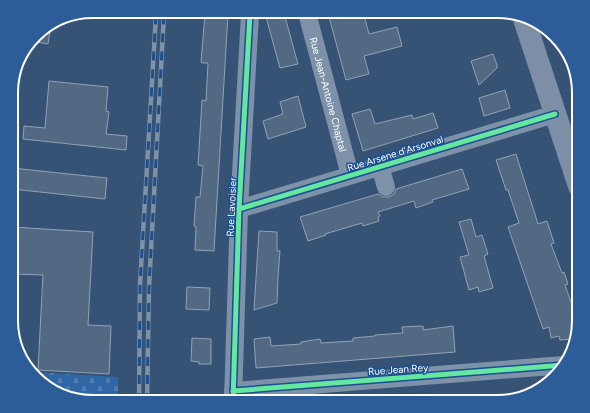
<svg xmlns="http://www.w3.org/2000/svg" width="590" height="413" font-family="Figtree,sans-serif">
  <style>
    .cemetery { fill: url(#cemetery-stones) }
    .building { fill: #526984; stroke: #92a2b6 }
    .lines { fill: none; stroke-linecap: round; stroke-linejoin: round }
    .minor { stroke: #7d92a8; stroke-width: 18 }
    .major { stroke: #7d8ea7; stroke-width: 22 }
    .rail-casing { stroke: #7e92a7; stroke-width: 4.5 }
    .rail { stroke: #1b4f8f; stroke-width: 3; stroke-dasharray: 9; stroke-linecap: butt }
    .cycleway-casing { stroke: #1b4f8f; stroke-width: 8 }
    .cycleway { stroke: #66e7a1; stroke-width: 5 }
    .labels { text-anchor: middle; stroke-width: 3; stroke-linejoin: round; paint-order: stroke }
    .street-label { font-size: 10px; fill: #fff; stroke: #1b4f8f }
    .rim { fill: none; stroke: #fff; stroke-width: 2 }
  </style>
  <defs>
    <pattern id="cemetery-stones" width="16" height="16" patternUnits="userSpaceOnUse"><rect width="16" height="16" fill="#2f66a5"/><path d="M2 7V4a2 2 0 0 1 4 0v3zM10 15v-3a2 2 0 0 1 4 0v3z" fill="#4e7db2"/></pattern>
  </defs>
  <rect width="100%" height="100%" fill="#365274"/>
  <!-- cemetery -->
  <polygon class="cemetery" points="32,372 118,377 118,402 88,402 43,385"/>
  <!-- building -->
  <g class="building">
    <polygon points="279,13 284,13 298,64 280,68 266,17"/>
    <polygon points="328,13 349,13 350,18 364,15 369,34 397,27 402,46 364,56 369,74 346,80"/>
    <polygon points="205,14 228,14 214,251 195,250 196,227 194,226 196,197 200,197 203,166 198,165 202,100 206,101 208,63 202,63 201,62"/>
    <polygon points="51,25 48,44 31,41 39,31"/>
    <polygon points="493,54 497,65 497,68 479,85 471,61"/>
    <polygon points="49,81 108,87 106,111 109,112 106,134 127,136 126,150 23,139 24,126 45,128"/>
    <polygon points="505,90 510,108 484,116 479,98"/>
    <polygon points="298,96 306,127 268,139 263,121 283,114 280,102"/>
    <polygon points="370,109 375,124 412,115 413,119 433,113 438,128 363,151 352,114"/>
    <polygon points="516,154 538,224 547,221 554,243 551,244 562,273 564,272 568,284 565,285 575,314 579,313 579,325 573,339 560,340 559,336 551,338 549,327 543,329 508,227 519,223 508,190 506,190 496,160"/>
    <polygon points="12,168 107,178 105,199 12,189"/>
    <polygon points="462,169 469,189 432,200 433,202 416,208 414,201 378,212 380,216 378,217 379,221 363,226 362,223 325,234 326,235 308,241 300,217 378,194 383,197 389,197 394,194 396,189"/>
    <polygon points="471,219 476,237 482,235 488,254 484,256 493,288 479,292 478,287 469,290 460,257 469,255 459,222"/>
    <polygon points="12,227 93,232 88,325 111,326 109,374 38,370 43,275 12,274"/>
    <polygon points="259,231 277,232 277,251 280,251 278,277 277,303 254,310"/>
    <polygon points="187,287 210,288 209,310 186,309"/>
    <polygon points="423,326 423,330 453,326 455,352 256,368 254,339 270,337 271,346 301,344 301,342 320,339 321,343 353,341 353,338 375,336 375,335 403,333 402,327"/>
    <polygon points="192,338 211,339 211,364 199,364 199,362 191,361"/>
  </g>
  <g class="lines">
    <!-- minor -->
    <g class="minor">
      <path id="s1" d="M 307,13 L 350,175"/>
      <polyline points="380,166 386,187"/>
      <polyline points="239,209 555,114"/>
      <polyline points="233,391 564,365"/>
      <polyline points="233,402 239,209 250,14"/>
    </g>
    <!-- major -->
    <polyline class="major" points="524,19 579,186"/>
    <!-- rail casing -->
    <g class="rail-casing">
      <g id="rail">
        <polyline points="139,402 140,285 156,15"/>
        <polyline points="147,402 149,287 164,14"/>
      </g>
    </g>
    <!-- rail -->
    <use href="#rail" class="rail"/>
    <!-- cycleway casing -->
    <g class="cycleway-casing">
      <g id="cycleway">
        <polyline points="239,209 555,114"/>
        <polyline points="233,391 564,365"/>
        <polyline points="233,402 239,209 250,14"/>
      </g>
    </g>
    <!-- cycleway -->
    <use href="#cycleway" class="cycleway"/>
  </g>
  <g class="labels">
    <!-- street labels -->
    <g class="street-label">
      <text dy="4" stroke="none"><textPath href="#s1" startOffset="84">Rue Jean-Antoine Chaptal</textPath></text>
      <text transform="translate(395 153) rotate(-17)" y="4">Rue Arsene d'Arsonval</text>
      <text transform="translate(231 207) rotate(-87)" y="4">Rue Lavoisier</text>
      <text transform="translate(398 369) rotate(-4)" y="4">Rue Jean Rey</text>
    </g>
  </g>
  <!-- crop -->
  <path d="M0 0H590V413H0ZM93 18H497A75 75 0 0 1 572 93V320A75 75 0 0 1 497 395H93A75 75 0 0 1 18 320V93A75 75 0 0 1 93 18Z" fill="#2d5d98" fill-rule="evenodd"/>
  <path class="rim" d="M93 18H497A75 75 0 0 1 572 93V320A75 75 0 0 1 497 395H93A75 75 0 0 1 18 320V93A75 75 0 0 1 93 18Z"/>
</svg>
